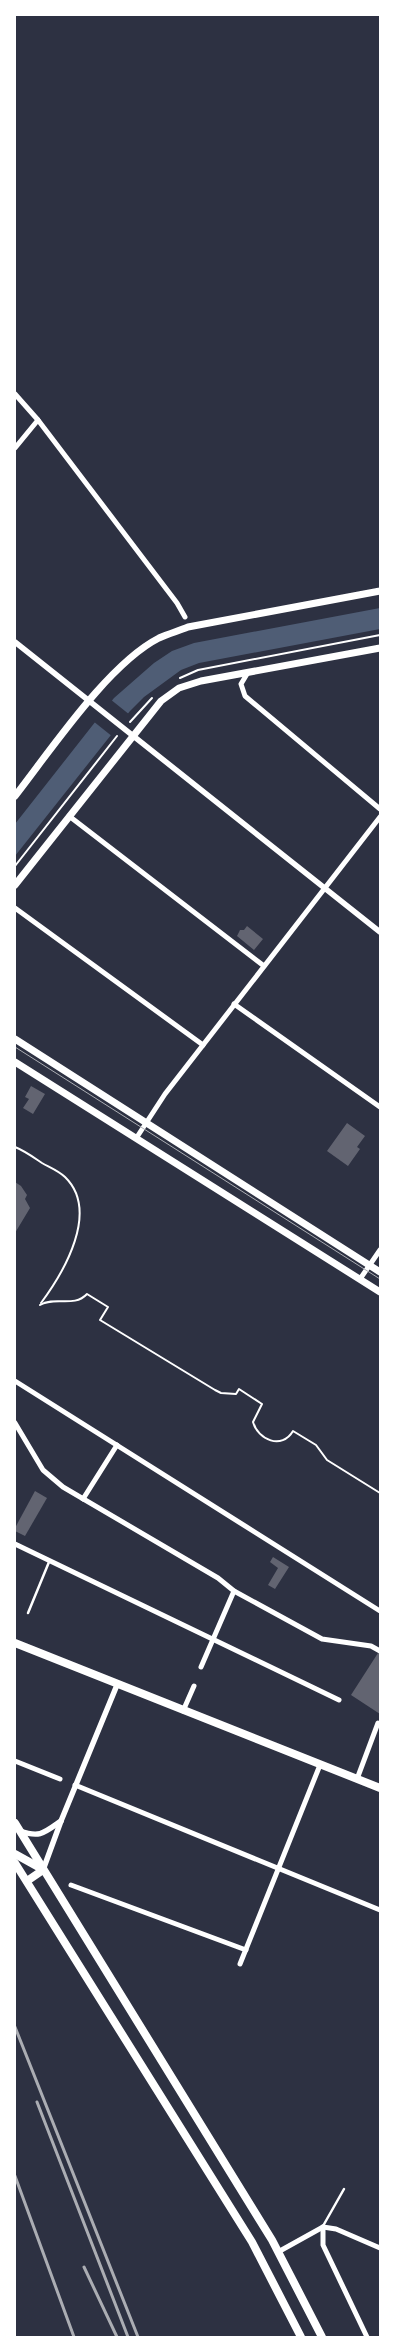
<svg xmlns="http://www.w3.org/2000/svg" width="395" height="2352" font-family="Overpass,sans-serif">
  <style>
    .water { fill: #4f5d75 }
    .pier { fill: #2d3142 }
    .building { fill: #626471 }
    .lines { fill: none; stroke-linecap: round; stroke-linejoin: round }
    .path { stroke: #fff; stroke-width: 2 }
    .service { stroke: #fff; stroke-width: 2.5 }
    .minor { stroke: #fff; stroke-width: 5 }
    .tertiary { stroke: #fff; stroke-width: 5.5 }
    .secondary { stroke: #fff; stroke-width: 7 }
    .primary { stroke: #fff; stroke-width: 8 }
    .tram { stroke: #abadb3; stroke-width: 1 }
    .rail { stroke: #abadb3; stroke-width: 3 }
  </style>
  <rect width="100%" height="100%" fill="#2d3142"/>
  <!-- water -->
  <polygon class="water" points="380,608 380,629 199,663 181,670 144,697 130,711 15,856 15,824 114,698 154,663 172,651 194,643"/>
  <!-- pier -->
  <polygon class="pier" points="110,699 130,715 113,737 93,721"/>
  <!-- building -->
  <g class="building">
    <polygon points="247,926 263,939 254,950 237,936 240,930 244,930"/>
    <polygon points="31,1086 45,1094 33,1114 23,1108 29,1099 25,1097"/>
    <polygon points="347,1123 365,1136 357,1147 360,1149 348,1166 327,1151"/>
    <polygon points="15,1182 21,1186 27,1195 25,1199 30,1208 15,1233"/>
    <polygon points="35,1491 47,1498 25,1536 15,1531 15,1528"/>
    <polygon points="273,1557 289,1567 275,1589 268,1585 278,1568 270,1562"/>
    <polygon points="378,1653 380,1654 380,1714 351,1695"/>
  </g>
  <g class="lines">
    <!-- path -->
    <g class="path">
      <polyline points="180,678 198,670 380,635"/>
      <polyline points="130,722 152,698"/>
      <polyline points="15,866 117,736"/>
      <path d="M 15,1147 C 25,1151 33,1157 42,1163 C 49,1167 59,1171 65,1177 C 100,1211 64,1272 41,1303"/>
      <path d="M 40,1305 C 55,1296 74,1308 87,1294 L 108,1307 L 100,1320 L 215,1390 L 221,1393 L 236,1394 L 239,1389 L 262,1404 L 253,1422 C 258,1440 282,1450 293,1431 L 316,1445 L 327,1460 L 380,1493"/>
    </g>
    <!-- service -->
    <g class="service">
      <polyline points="28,1613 49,1562"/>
      <polyline points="323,2226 344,2189"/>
    </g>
    <!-- minor -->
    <g class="minor">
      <polyline points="15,394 38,420 177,603 185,617"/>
      <polyline points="15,448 38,420"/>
      <polyline points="247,674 241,684 245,696 380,809"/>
      <polyline points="69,816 264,966"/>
      <polyline points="15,908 203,1045"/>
      <polyline points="234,1004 380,1107"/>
      <polyline points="137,1137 165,1094 380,817"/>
      <polyline points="360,1279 380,1250"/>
      <polyline points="15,1381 380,1611"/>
      <polyline points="15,1423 43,1470 63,1487 218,1578 234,1591 322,1639 371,1646 380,1651"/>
      <polyline points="83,1499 117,1445"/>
      <polyline points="15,1544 339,1700"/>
      <polyline points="201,1667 234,1591"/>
      <polyline points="183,1711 194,1686"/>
      <polyline points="15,1761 60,1779"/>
      <polyline points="357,1779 378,1723"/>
      <polyline points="75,1785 380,1910"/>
      <polyline points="71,1885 246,1950"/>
      <polyline points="240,1964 320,1765"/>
      <polyline points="323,2227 323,2245 367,2337"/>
      <polyline points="323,2227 336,2229 380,2248"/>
      <polyline points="278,2252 323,2227"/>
    </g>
    <!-- tertiary -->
    <g class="tertiary">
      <polyline points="15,642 380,932"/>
      <path d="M 20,1831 C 40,1838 44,1833 61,1821"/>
      <polyline points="43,1870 61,1821 117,1685"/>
    </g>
    <!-- secondary -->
    <g class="secondary">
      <path d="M 15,796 C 51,750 108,664 159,638 C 168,634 178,631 188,627 L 380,591"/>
      <polyline points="15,885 161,701 179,688 201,681 380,648"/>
      <polyline points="15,1039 380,1272"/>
      <polyline points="15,1062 380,1292"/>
    </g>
    <!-- primary -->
    <g class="primary">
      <polyline points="15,1643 380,1788"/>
      <polyline points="15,1823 272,2240 322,2337"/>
      <polyline points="15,1854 42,1869"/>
      <polyline points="15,1863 252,2242 301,2337"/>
      <polyline points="27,1881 43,1870"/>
    </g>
    <!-- tram -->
    <polyline class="tram" points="15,1047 380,1279"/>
    <!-- rail -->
    <g class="rail">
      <polyline points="15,2027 138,2337"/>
      <polyline points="37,2102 128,2337"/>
      <polyline points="15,2176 74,2337"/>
      <polyline points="84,2267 117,2337"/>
    </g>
  </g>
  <!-- border -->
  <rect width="395" height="2352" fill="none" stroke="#ffffff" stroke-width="32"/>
</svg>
